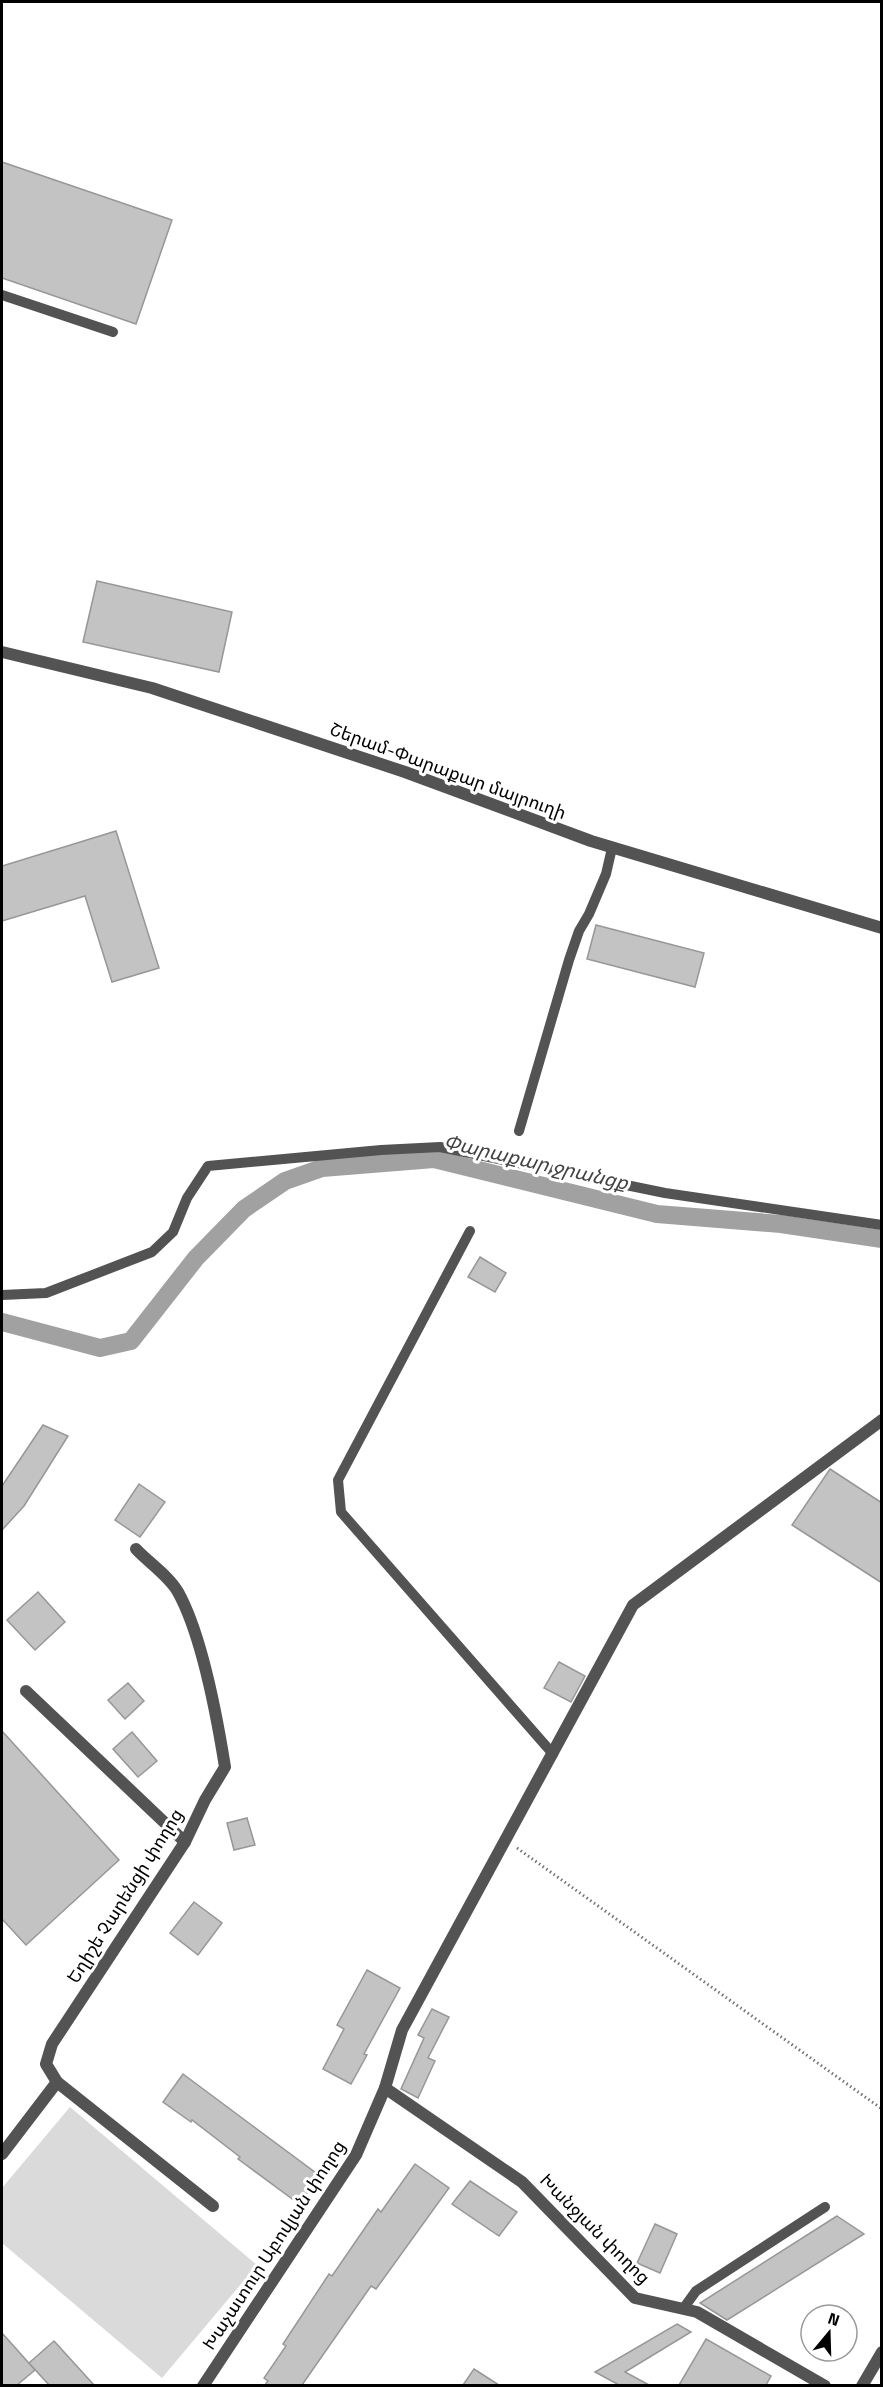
<svg xmlns="http://www.w3.org/2000/svg" width="883" height="2387" font-family="'Titillium Web','Noto Sans Armenian',sans-serif">
  <style>
    .green { fill: #dadada }
    .lines { fill: none; stroke-linecap: round; stroke-linejoin: round }
    .canal { stroke: #a1a1a1; stroke-width: 18 }
    .building { fill: #c3c3c3; stroke: #979797; stroke-width: 1.5 }
    .path { stroke: #757575; stroke-width: 3; stroke-dasharray: 1.5 3; stroke-linecap: butt }
    .service { stroke: #535353; stroke-width: 10 }
    .minor { stroke: #535353; stroke-width: 12 }
    .tertiary { stroke: #535353; stroke-width: 12 }
    .labels { text-anchor: middle; stroke-width: 6; stroke-linejoin: round; paint-order: stroke }
    .street-label { font-size: 18px; fill: #000; stroke: #fff }
    .water-label { font-size: 20px; font-style: italic; fill: #424242; stroke: #fff }
  </style>
  <rect width="100%" height="100%" fill="#fff"/>
  <!-- green -->
  <polygon class="green" points="70,2107 257,2265 162,2378 2,2243 2,2188"/>
  <g class="lines">
    <!-- canal -->
    <polyline class="canal" points="2,1322 100,1348 131,1341 196,1258 244,1209 285,1181 322,1168 434,1159 657,1214 781,1224 882,1239"/>
  </g>
  <!-- building -->
  <g class="building">
    <polygon points="2,162 172,220 136,324 2,278"/>
    <polygon points="97,581 232,612 219,672 83,642"/>
    <polygon points="116,831 159,968 112,982 85,896 2,921 2,866"/>
    <polygon points="596,925 704,953 695,987 587,959"/>
    <polygon points="480,1257 506,1273 495,1292 468,1277"/>
    <polygon points="43,1425 68,1436 24,1506 2,1530 2,1486"/>
    <polygon points="830,1469 882,1503 882,1583 792,1525"/>
    <polygon points="139,1484 165,1502 140,1537 115,1520"/>
    <polygon points="38,1592 65,1622 35,1650 7,1620"/>
    <polygon points="559,1662 585,1676 571,1702 544,1688"/>
    <polygon points="128,1683 144,1701 125,1719 108,1700"/>
    <polygon points="2,1731 119,1860 26,1945 2,1919"/>
    <polygon points="132,1732 157,1761 138,1777 113,1749"/>
    <polygon points="247,1818 255,1845 234,1850 227,1823"/>
    <polygon points="194,1902 222,1923 198,1955 170,1933"/>
    <polygon points="367,1970 400,1988 364,2054 367,2055 351,2084 323,2069 344,2029 337,2025"/>
    <polygon points="432,2009 449,2017 428,2058 435,2061 418,2098 401,2089 424,2038 418,2035"/>
    <polygon points="183,2074 320,2176 299,2204 238,2159 240,2157 192,2120 191,2122 163,2102"/>
    <polygon points="415,2164 449,2188 376,2289 371,2286 302,2385 265,2385 268,2381 264,2378 286,2346 283,2344 329,2274 332,2276 378,2209 381,2212"/>
    <polygon points="470,2181 517,2212 499,2236 452,2204"/>
    <polygon points="837,2216 864,2234 727,2320 700,2303"/>
    <polygon points="655,2224 677,2234 660,2273 637,2263"/>
    <polygon points="677,2324 691,2332 625,2372 649,2385 619,2385 595,2372"/>
    <polygon points="2,2333 35,2370 17,2385 2,2385"/>
    <polygon points="706,2339 771,2376 766,2385 679,2385"/>
    <polygon points="54,2341 94,2385 49,2385 29,2363"/>
    <polygon points="474,2369 499,2385 463,2385"/>
  </g>
  <g class="lines">
    <!-- path -->
    <polyline class="path" points="517,1848 882,2109"/>
    <!-- service -->
    <g class="service">
      <polyline points="2,295 113,332"/>
      <polyline points="519,1131 569,960 579,931 589,914 606,874 612,848"/>
      <polyline points="470,1231 338,1480 341,1512 553,1754"/>
      <polyline points="2,1295 46,1293 152,1252 173,1232 187,1198 208,1166 381,1150 440,1147 665,1193 882,1225"/>
      <polyline points="683,2309 696,2291 825,2207"/>
    </g>
    <!-- minor -->
    <g class="minor">
      <polyline points="26,1691 185,1842"/>
      <polyline points="57,2082 213,2206"/>
      <polyline points="385,2088 522,2182 635,2298 697,2312 825,2386"/>
      <path d="M 2,2154 L 57,2082 L 46,2064 L 52,2044 L 185,1842 L 205,1800 L 225,1767 C 217,1717 202,1635 178,1592 C 169,1576 148,1562 136,1549"/>
      <polyline points="203,2386 356,2155 385,2088 402,2030 633,1605 882,1420"/>
      <polyline points="862,2386 882,2352"/>
    </g>
    <!-- tertiary -->
    <polyline class="tertiary" points="2,652 152,688 405,772 591,841 882,928"/>
  </g>
  <g class="labels">
    <!-- street labels -->
    <g class="street-label">
      <text transform="translate(448 771) rotate(20)" y="6">Շերամ-Փարաքար մայրուղի</text>
      <text transform="translate(125 1896) rotate(-58)" y="6">Եղիշե Չարենցի փողոց</text>
      <text transform="translate(595 2229) rotate(45)" y="6">Խանջյան փողոց</text>
      <text transform="translate(274 2245) rotate(-57)" y="6">Խաչատուր Աբովյան փողոց</text>
    </g>
    <!-- water labels -->
    <g class="water-label">
      <text transform="translate(536 1162) rotate(13)" y="7">Փարաքար ջրանցք</text>
    </g>
  </g>
  <!-- border -->
  <rect width="883" height="2387" fill="none" stroke="#000000" stroke-width="6"/>
  <!-- north arrow -->
  <g transform="translate(829 2333) rotate(19)"><circle r="28" fill="#ffffff" stroke="#999999" stroke-width="1.5"/>
  <path d="M0-4.5L10 22L0 15L-10 22Z" fill="#000000"/>
  <text y="-9" font-size="16" font-weight="bold" text-anchor="middle" fill="#000000">N</text>
  </g>
</svg>
